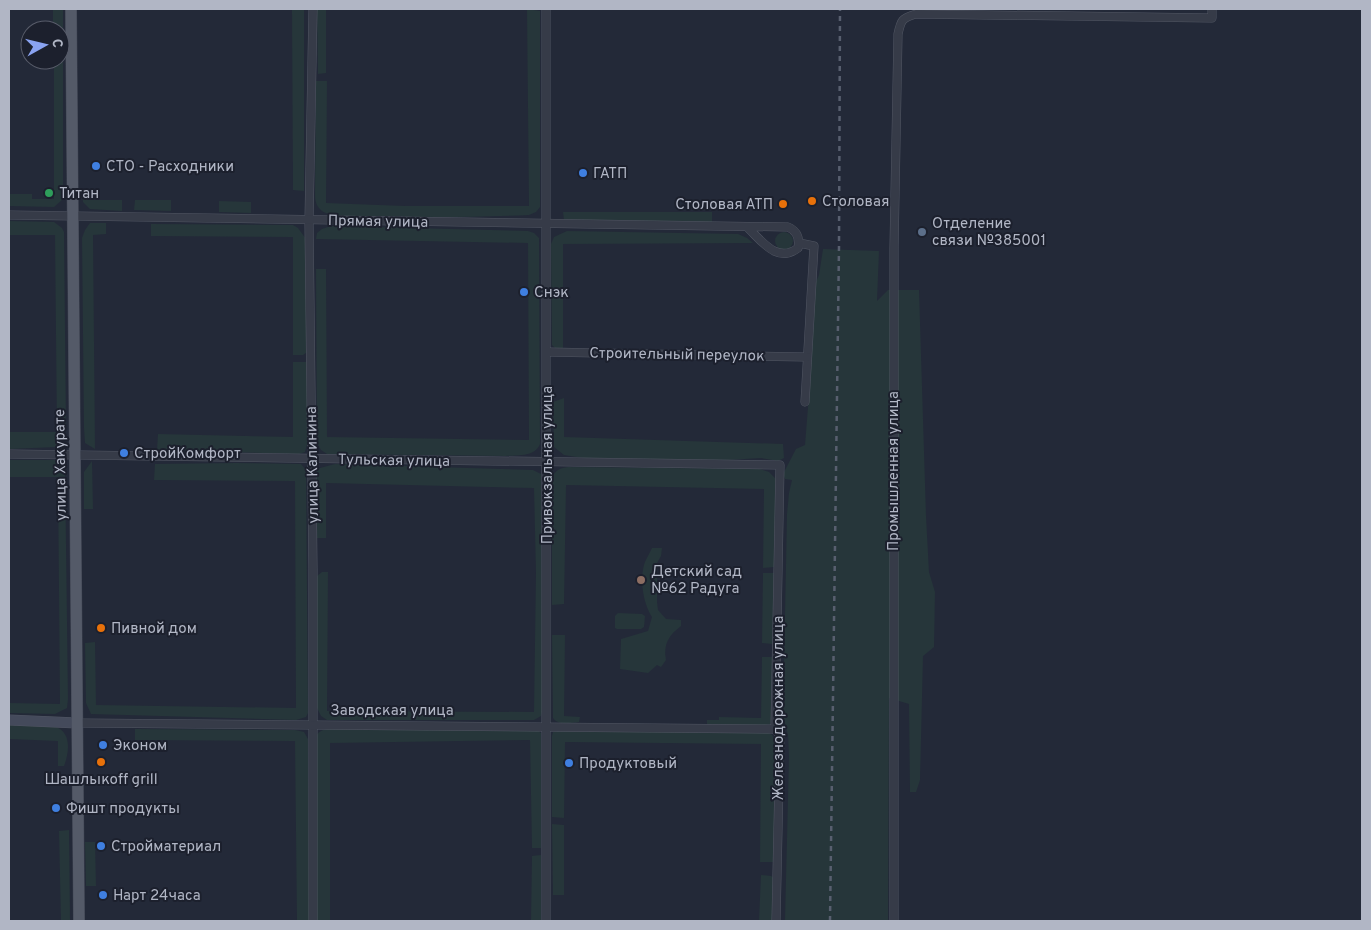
<svg xmlns="http://www.w3.org/2000/svg" width="1371" height="930" font-family="Overpass,sans-serif">
  <style>
    .green { fill: #26363a }
    .lines { fill: none; stroke-linecap: round; stroke-linejoin: round }
    .street-casing { stroke: #515663; stroke-width: 9 }
    .secondary-casing { stroke: #515663; stroke-width: 11 }
    .primary-casing { stroke: #3f4452; stroke-width: 12 }
    .street { stroke: #363b48; stroke-width: 8 }
    .secondary { stroke: #444a5b; stroke-width: 10 }
    .primary { stroke: #545a68; stroke-width: 11 }
    .rail { stroke: #585f6f; stroke-width: 2.5; stroke-dasharray: 5 5; stroke-linecap: butt }
    .shop-dot { fill: #3f7fe0; stroke: #1c202d; stroke-width: 2 }
    .leisure-dot { fill: #2e9e5b; stroke: #1c202d; stroke-width: 2 }
    .food-dot { fill: #e8710a; stroke: #1c202d; stroke-width: 2 }
    .service-dot { fill: #5c6f8a; stroke: #1c202d; stroke-width: 2 }
    .education-dot { fill: #8d6e63; stroke: #1c202d; stroke-width: 2 }
    .labels { text-anchor: middle; stroke-width: 4; stroke-linejoin: round; paint-order: stroke }
    .poi-label { font-size: 15px; fill: #b1b6c5; stroke: #1c202d; text-anchor: start }
    .street-label { font-size: 15px; fill: #b1b6c5; stroke: #1c202d }
  </style>
  <rect width="100%" height="100%" fill="#232938"/>
  <!-- green -->
  <g class="green">
    <polygon points="53,9 63,9 63,199 54,207 9,206 9,194 32,194 32,199 54,199 54,60 60,60 60,30 53,30"/>
    <polygon points="292,9 304,9 304,191 293,190"/>
    <polygon points="317,9 326,9 326,73 318,74"/>
    <path d="M 527,9 L 540,11 L 540,207 L 536,212 L 529,215 C 479,217 430,218 380,216 C 363,216 342,219 326,213 C 318,210 315,203 315,195 L 316,81 L 327,81 L 326,203 L 405,206 L 529,206 Z"/>
    <polygon points="82,189 91,189 91,200 122,200 122,211 90,209 83,202"/>
    <polygon points="135,200 171,200 171,211 134,210"/>
    <polygon points="219,201 251,202 251,213 219,212"/>
    <polygon points="563,212 712,212 712,223 564,220"/>
    <polygon points="9,221 54,222 62,228 64,232 66,427 64,440 57,447 9,449 9,432 57,432 55,235 9,235"/>
    <polygon points="90,223 106,223 106,234 93,235 95,449 85,443 84,428 82,238 85,230"/>
    <polygon points="151,224 293,225 298,228 306,239 306,353 303,355 293,355 293,237 151,236"/>
    <path d="M 331,226 L 528,231 L 534,233 L 539,238 L 540,444 C 535,457 518,455 506,456 L 327,454 L 321,450 L 317,443 L 316,269 L 326,269 L 327,437 L 529,440 L 528,243 L 316,239 L 317,233 L 322,229 Z"/>
    <polygon points="567,231 738,234 747,238 753,243 563,244 563,350 556,349 552,345 551,244 554,237"/>
    <circle cx="784" cy="241" r="9"/>
    <polygon points="823,249 879,251 877,301 888,290 919,290 926,516 929,572 935,592 934,647 923,656 920,780 916,792 910,792 909,704 889,698 888,921 785,921 789,756 788,735 783,716 787,514 789,493 792,480 785,479 783,474 796,449 805,445 810,382 814,286 819,275"/>
    <polygon points="293,362 307,362 307,444 305,452 299,454 157,450 158,434 293,437"/>
    <polygon points="564,398 564,437 783,444 784,458 778,461 761,458 728,460 583,458 564,455 554,447 553,402"/>
    <polygon points="9,460 57,460 64,463 65,467 68,699 67,708 55,714 9,713 9,703 60,704 58,477 9,477"/>
    <polygon points="92,461 93,509 84,509 84,472"/>
    <polygon points="236,463 301,464 306,470 308,713 306,717 296,720 91,714 86,703 85,643 95,642 96,705 296,708 295,481 154,480 155,464"/>
    <polygon points="335,464 533,470 541,474 542,712 541,716 534,720 327,720 321,716 316,706 317,576 322,572 328,572 327,711 534,712 536,573 534,488 326,483 326,538 317,538 316,471 320,468"/>
    <path d="M 568,467 L 760,469 L 769,472 L 776,479 L 774,567 L 763,568 L 764,489 L 566,485 L 564,604 L 552,605 L 552,477 C 556,470 560,468 568,467 Z"/>
    <path d="M 652,548 L 662,548 L 661,556 L 657,563 L 657,602 L 658,610 L 666,619 L 681,620 L 681,626 C 669,635 663,644 666,660 L 661,667 L 657,665 L 648,673 L 620,669 L 621,639 L 648,631 L 652,617 C 643,603 639,578 645,562 C 647,557 650,553 652,548 Z"/>
    <polygon points="763,573 774,573 772,644 762,643"/>
    <polygon points="618,613 642,614 645,616 644,627 641,629 617,629 615,628 615,616"/>
    <path d="M 552,635 L 565,635 L 564,716 L 580,717 L 579,722 C 569,723 559,726 553,718 Z"/>
    <polygon points="762,657 773,657 771,721 770,724 761,726 707,725 707,720 719,720 719,717 761,718"/>
    <path d="M 9,725 L 56,727 C 72,733 69,753 64,766 L 58,766 L 58,741 L 9,739 Z"/>
    <path d="M 530,728 L 536,729 L 541,733 L 541,848 L 532,848 L 530,740 L 330,743 L 330,921 L 317,921 L 316,736 C 320,730 323,730 329,729 Z"/>
    <polygon points="135,729 295,730 304,732 308,739 309,921 297,921 295,741 135,740"/>
    <polygon points="557,731 767,732 772,735 776,742 775,860 773,862 760,862 761,744 565,742 564,818 552,817 552,736 553,732"/>
    <polygon points="552,824 564,825 564,895 553,895"/>
    <polygon points="69,830 70,921 61,921 59,831"/>
    <polygon points="85,842 95,842 96,886 86,886"/>
    <polygon points="541,855 541,921 531,921 532,856"/>
    <polygon points="761,875 771,876 773,877 772,921 759,921"/>
  </g>
  <g class="lines">
    <!-- street casing -->
    <g class="street-casing">
      <g id="street">
        <polyline points="313,9 309,221 313,569 313,921"/>
        <path d="M 9,215 L 788,227 C 797,231 800,238 798,248 C 777,264 762,241 747,227"/>
        <polyline points="799,243 814,246 805,402"/>
        <polyline points="547,352 807,357"/>
        <polyline points="9,454 780,465 775,729 780,736 776,921"/>
        <polyline points="77,723 775,729"/>
        <polyline points="546,921 546,10"/>
        <path d="M 894,921 L 894,248 L 898,34 C 901,20 902,18 916,14 L 1212,18 L 1212,9"/>
      </g>
    </g>
    <!-- secondary casing -->
    <g class="secondary-casing">
      <polyline id="secondary" points="9,720 77,723"/>
    </g>
    <!-- primary casing -->
    <g class="primary-casing">
      <polyline id="primary" points="71,9 79,921"/>
    </g>
    <!-- street -->
    <use href="#street" class="street"/>
    <!-- secondary -->
    <use href="#secondary" class="secondary"/>
    <!-- primary -->
    <use href="#primary" class="primary"/>
    <!-- rail -->
    <polyline class="rail" points="830,921 839,247 840,9"/>
  </g>
  <!-- markers -->
  <g class="shop-dot">
    <circle cx="96" cy="166" r="5"/>
    <circle cx="583" cy="173" r="5"/>
    <circle cx="524" cy="292" r="5"/>
    <circle cx="124" cy="453" r="5"/>
    <circle cx="103" cy="745" r="5"/>
    <circle cx="569" cy="763" r="5"/>
    <circle cx="56" cy="808" r="5"/>
    <circle cx="101" cy="846" r="5"/>
    <circle cx="103" cy="895" r="5"/>
  </g>
  <circle class="leisure-dot" cx="49" cy="193" r="5"/>
  <g class="food-dot">
    <circle cx="812" cy="201" r="5"/>
    <circle cx="783" cy="204" r="5"/>
    <circle cx="101" cy="628" r="5"/>
    <circle cx="101" cy="762" r="5"/>
  </g>
  <circle class="service-dot" cx="922" cy="232" r="5"/>
  <circle class="education-dot" cx="641" cy="580" r="5"/>
  <g class="labels">
    <!-- poi labels -->
    <g class="poi-label">
      <text x="106" y="171">СТО - Расходники</text>
      <text x="593" y="178">ГАТП</text>
      <text x="59" y="198">Титан</text>
      <text x="822" y="206">Столовая</text>
      <text x="773" y="209" text-anchor="end">Столовая АТП</text>
      <text x="932" y="228">Отделение<tspan x="932" dy="17">связи №385001</tspan></text>
      <text x="534" y="297">Снэк</text>
      <text x="134" y="458">СтройКомфорт</text>
      <text x="651" y="576">Детский сад<tspan x="651" dy="17">№62 Радуга</tspan></text>
      <text x="111" y="633">Пивной дом</text>
      <text x="113" y="750">Эконом</text>
      <text x="579" y="768">Продуктовый</text>
      <text x="101" y="784" text-anchor="middle">Шашлыкоff grill</text>
      <text x="66" y="813">Фишт продукты</text>
      <text x="111" y="851">Стройматериал</text>
      <text x="113" y="900">Нарт 24часа</text>
    </g>
    <!-- street labels -->
    <g class="street-label">
      <text transform="translate(378 221) rotate(1)" y="5">Прямая улица</text>
      <text transform="translate(677 354) rotate(1)" y="5">Строительный переулок</text>
      <text transform="translate(394 460) rotate(1)" y="5">Тульская улица</text>
      <text transform="translate(60 465) rotate(-91)" y="5">улица Хакурате</text>
      <text transform="translate(312 465) rotate(-91)" y="5">улица Калинина</text>
      <text transform="translate(547 465) rotate(-90)" y="5">Привокзальная улица</text>
      <text transform="translate(893 471) rotate(-90)" y="5">Промышленная улица</text>
      <text transform="translate(778 708) rotate(-90)" y="5">Железнодорожная улица</text>
      <text x="392" y="715">Заводская улица</text>
    </g>
  </g>
  <!-- border -->
  <rect width="1371" height="930" fill="none" stroke="#b1b6c5" stroke-width="20"/>
  <!-- north arrow -->
  <g transform="translate(45 45) rotate(82)"><circle r="24" fill="#1c202d" stroke="#585c6a"/>
  <path d="M0-4L9 19L0 12L-9 19Z" fill="#8aa3f1"/>
  <text y="-8" font-size="14" font-weight="bold" text-anchor="middle" fill="#b1b6c5">С</text>
  </g>
</svg>
